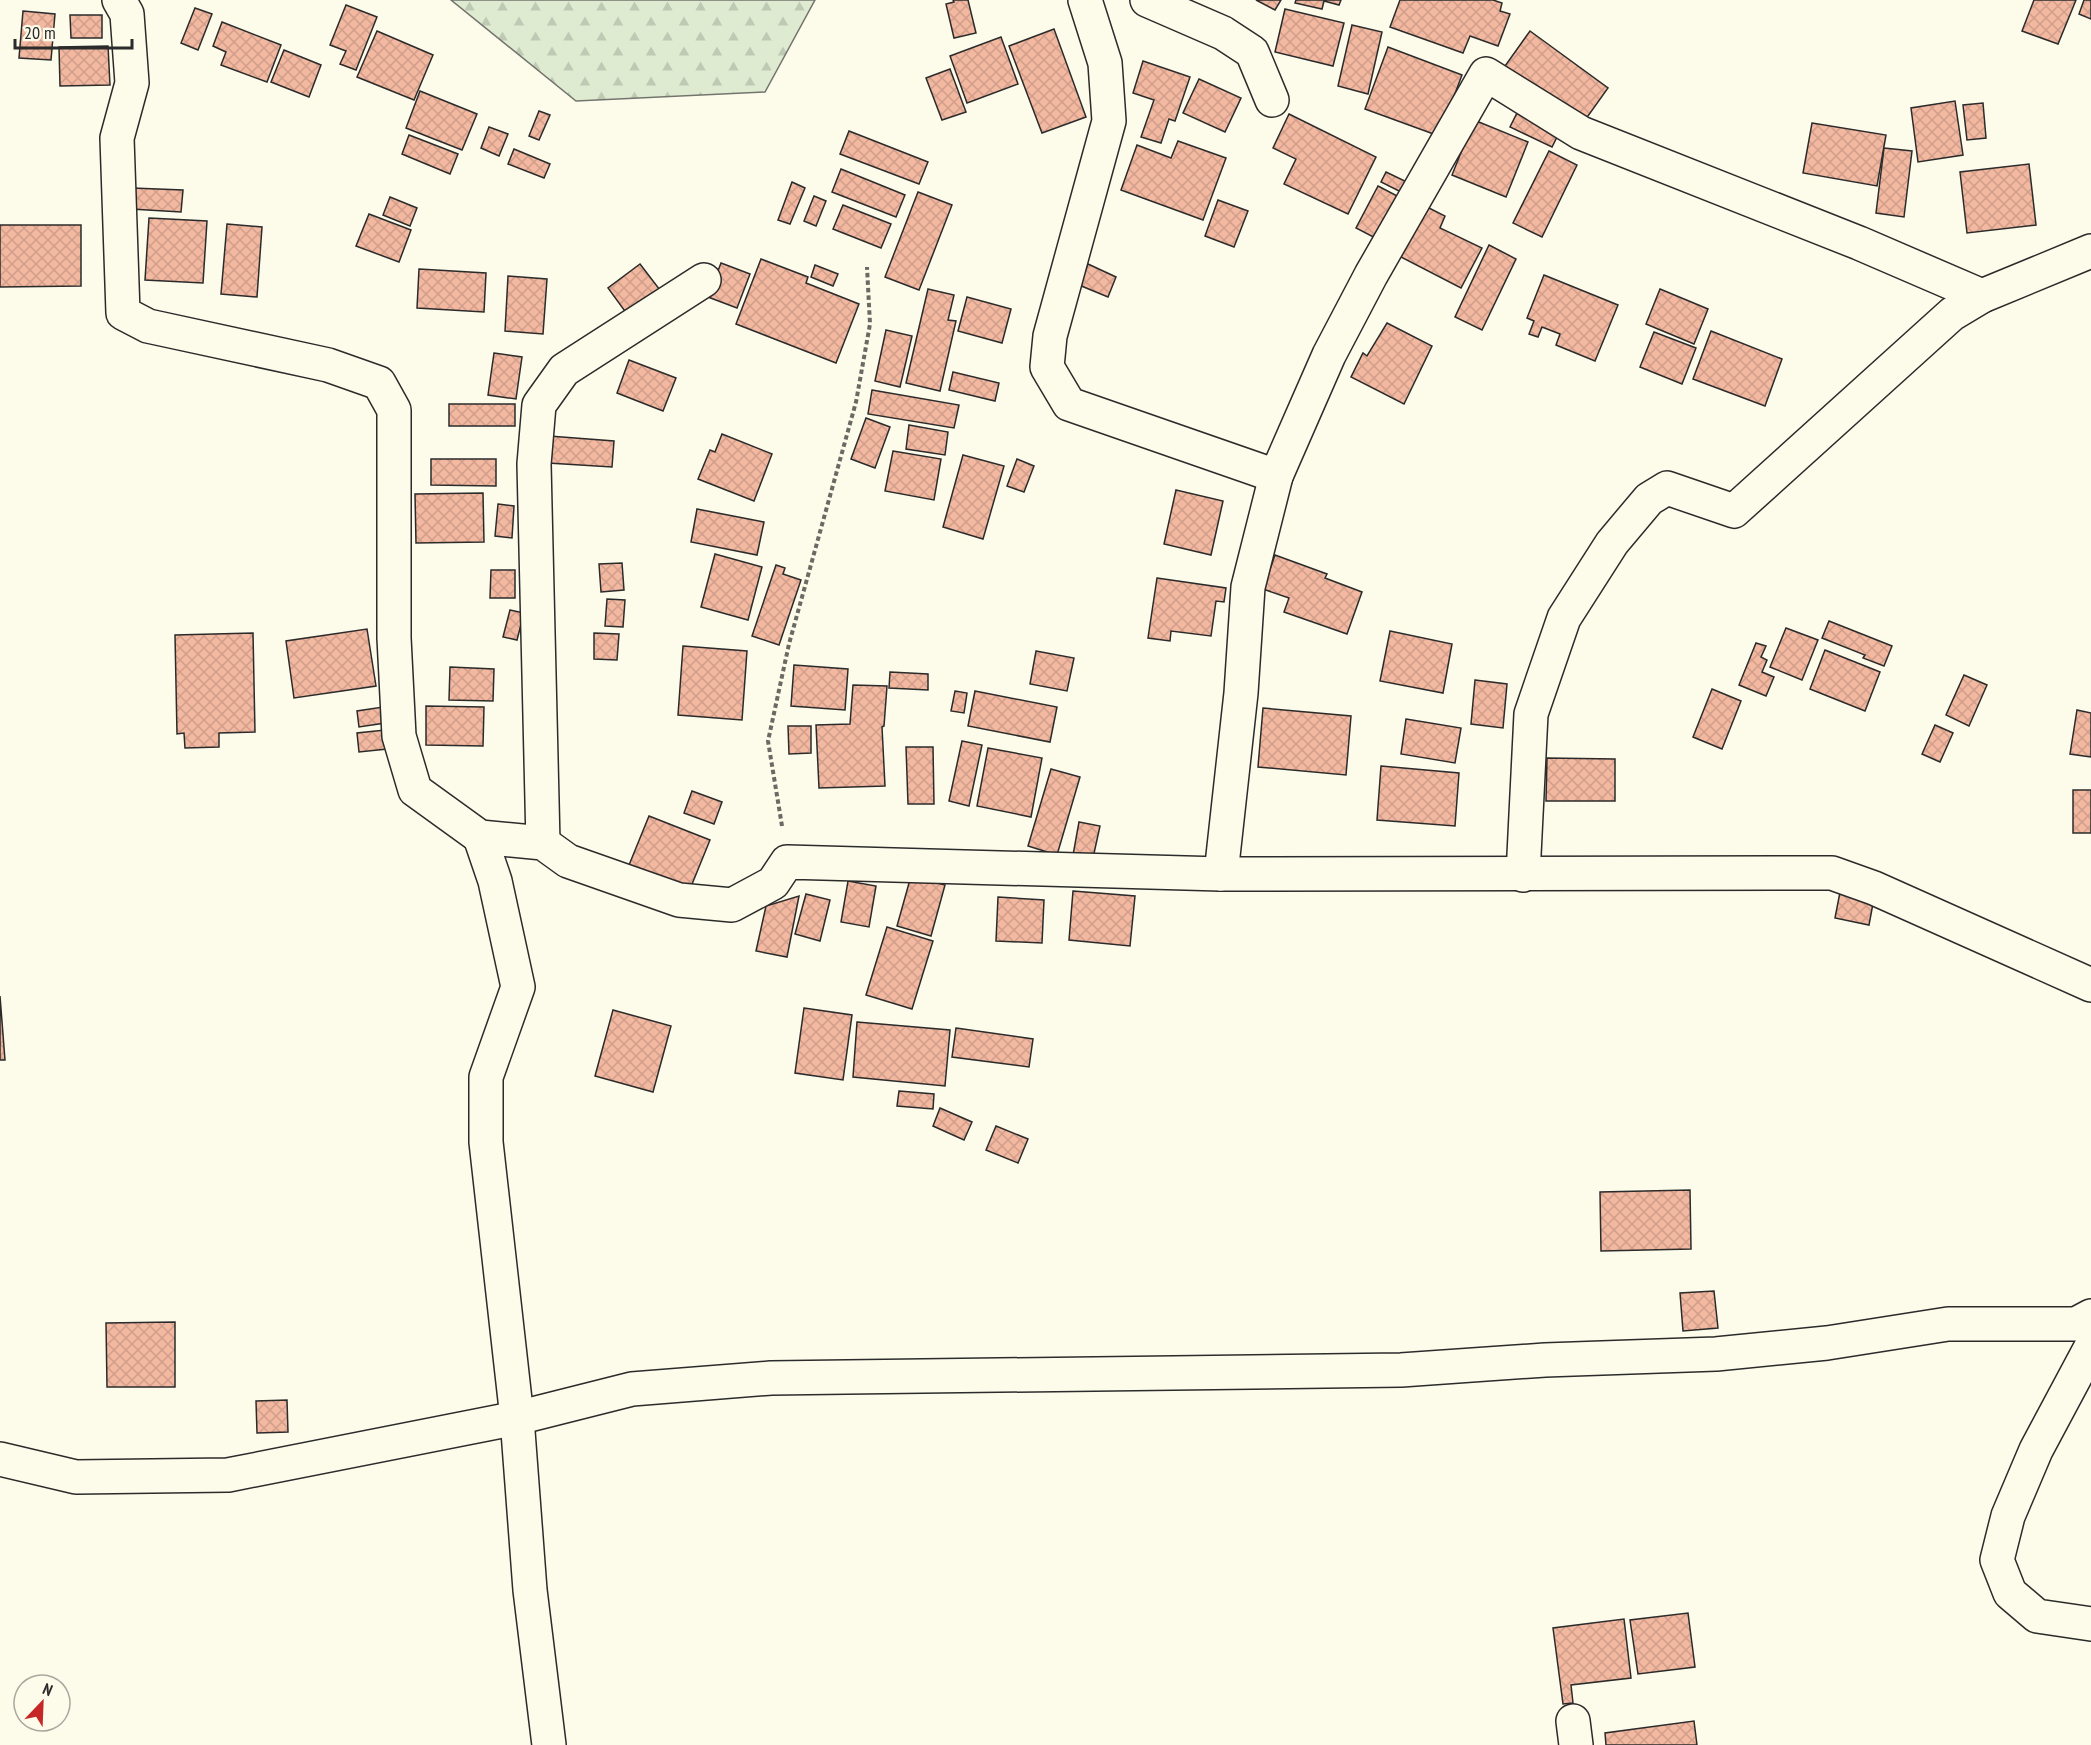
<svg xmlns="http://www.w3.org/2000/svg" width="2091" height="1745" font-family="'PT Sans Narrow',sans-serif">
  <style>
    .forest { fill: url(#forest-firs); stroke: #74746e; stroke-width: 1.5 }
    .building { fill: url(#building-cross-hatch); stroke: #2b2b2b; stroke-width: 1.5 }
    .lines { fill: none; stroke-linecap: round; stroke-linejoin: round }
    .minor-casing { stroke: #2b2b2b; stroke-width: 36 }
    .path { stroke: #6a6964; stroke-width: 4; stroke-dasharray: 4.5 3; stroke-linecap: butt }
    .minor { stroke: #fdfbea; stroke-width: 33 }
  </style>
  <defs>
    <pattern id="forest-firs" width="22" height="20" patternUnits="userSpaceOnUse" patternTransform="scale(1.5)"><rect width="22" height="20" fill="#deebd1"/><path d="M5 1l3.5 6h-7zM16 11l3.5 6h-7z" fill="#bfcab4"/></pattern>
    <pattern id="building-cross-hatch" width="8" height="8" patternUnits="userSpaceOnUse" patternTransform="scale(1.5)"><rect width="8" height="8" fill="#f2b8a0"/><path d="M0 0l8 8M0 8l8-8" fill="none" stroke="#d09e8a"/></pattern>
  </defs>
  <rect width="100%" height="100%" fill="#fdfbea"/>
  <!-- forest -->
  <polygon class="forest" points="451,0 815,0 765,92 576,101"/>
  <!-- building -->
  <g class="building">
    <polygon points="953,0 968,0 976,33 954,38 946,4 954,2"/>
    <polygon points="1256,0 1281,0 1275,10"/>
    <polygon points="1296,0 1341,0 1339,5 1324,1 1322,9 1295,3"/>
    <polygon points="1400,0 1493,0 1502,3 1500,11 1510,14 1498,46 1470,36 1463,53 1390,27"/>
    <polygon points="2034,0 2076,0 2058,44 2022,31"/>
    <polygon points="2084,0 2091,0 2091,19 2079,14"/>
    <polygon points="346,5 377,17 356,70 340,64 346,51 330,45"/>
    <polygon points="195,8 212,14 198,50 181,43"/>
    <polygon points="1285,9 1344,23 1333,66 1275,52"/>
    <polygon points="23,11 55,14 51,60 19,58"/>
    <polygon points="70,15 102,15 102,38 71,38"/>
    <polygon points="222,22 281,45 267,82 221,65 226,52 213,46"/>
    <polygon points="1352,25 1382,32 1368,94 1338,86"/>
    <polygon points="1054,29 1086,117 1042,133 1009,46"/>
    <polygon points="377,31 433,55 414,100 357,77"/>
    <polygon points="1530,31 1608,88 1583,123 1505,66"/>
    <polygon points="1001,37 1018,84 967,103 950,56"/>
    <polygon points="108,46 110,85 60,86 59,47"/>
    <polygon points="1388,47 1462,75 1439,136 1365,109"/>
    <polygon points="284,50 321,65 309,97 271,82"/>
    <polygon points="1143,61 1190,77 1175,121 1169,119 1161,143 1141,137 1154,100 1133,93"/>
    <polygon points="950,69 966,112 942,120 926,78"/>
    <polygon points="1199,79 1241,98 1225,132 1183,113"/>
    <polygon points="420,91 477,114 462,150 406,128"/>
    <polygon points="1955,101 1963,155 1918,162 1911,108"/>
    <polygon points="1983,103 1986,138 1967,140 1963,105"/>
    <polygon points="1519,109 1561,129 1552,147 1510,127"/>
    <polygon points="539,111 550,115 539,140 529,136"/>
    <polygon points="1289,114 1376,157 1348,214 1284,184 1296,159 1273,148"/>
    <polygon points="1474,120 1528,142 1506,197 1452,175"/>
    <polygon points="1812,123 1886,135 1877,186 1803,173"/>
    <polygon points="489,127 508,134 499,156 481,148"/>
    <polygon points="849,131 928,162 919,184 840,154"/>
    <polygon points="409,135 458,154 450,174 402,154"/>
    <polygon points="1178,141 1226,158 1203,220 1121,190 1137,145 1171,158"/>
    <polygon points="1884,148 1912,151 1904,217 1876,213"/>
    <polygon points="514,149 550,164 544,178 508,164"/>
    <polygon points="1549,151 1577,165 1542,237 1513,223"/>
    <polygon points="2029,164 2036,225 1967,233 1960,172"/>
    <polygon points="841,169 905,195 896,217 832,192"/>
    <polygon points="1386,172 1409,183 1403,193 1381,182"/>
    <polygon points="792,182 805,188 790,224 778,220"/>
    <polygon points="1378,186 1403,199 1381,241 1356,228"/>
    <polygon points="132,188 183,190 181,212 131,209"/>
    <polygon points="918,192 952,205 919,290 885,277"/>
    <polygon points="814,196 826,201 816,226 804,221"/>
    <polygon points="390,197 417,208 410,226 383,215"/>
    <polygon points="1218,200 1248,211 1234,247 1205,236"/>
    <polygon points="843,205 891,224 881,248 833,229"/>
    <polygon points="1423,205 1445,216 1440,228 1482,248 1461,288 1397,255"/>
    <polygon points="369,214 411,230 399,262 356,246"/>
    <polygon points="149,218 207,221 203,283 145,280"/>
    <polygon points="227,224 262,227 257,297 221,294"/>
    <polygon points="0,225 81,225 81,286 0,287"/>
    <polygon points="1489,245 1516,259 1482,330 1455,317"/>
    <polygon points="761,259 808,277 806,283 859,304 836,363 736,324"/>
    <polygon points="721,263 750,274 737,308 708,297"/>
    <polygon points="640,264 660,290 627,314 608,288"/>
    <polygon points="1088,264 1116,277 1108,297 1079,285"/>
    <polygon points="815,265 838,274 833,286 811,277"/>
    <polygon points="419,269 486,273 484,312 417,308"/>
    <polygon points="1544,275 1618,305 1595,361 1556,345 1560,334 1542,327 1538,337 1529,334 1534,321 1527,318"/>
    <polygon points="508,276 547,279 543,334 505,331"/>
    <polygon points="928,289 954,295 948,320 956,321 940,391 906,383"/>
    <polygon points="1660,289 1708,309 1694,344 1646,324"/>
    <polygon points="967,297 1011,309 1002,343 958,331"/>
    <polygon points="1387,323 1432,346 1404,404 1351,377 1363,353 1367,356"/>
    <polygon points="886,330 912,336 900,387 875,381"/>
    <polygon points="1711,331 1782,359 1765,406 1693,379"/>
    <polygon points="1654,332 1696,348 1682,384 1640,367"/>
    <polygon points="494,353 522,357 516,399 488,395"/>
    <polygon points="629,360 676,378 663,411 617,393"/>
    <polygon points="953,372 999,383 995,401 949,390"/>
    <polygon points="872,390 959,405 954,428 868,414"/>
    <rect x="449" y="404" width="66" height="22"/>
    <polygon points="866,418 890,427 875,468 851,459"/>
    <polygon points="909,425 948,432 945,455 906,449"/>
    <polygon points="722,434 772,454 754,501 698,479 710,450 715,452"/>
    <polygon points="549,436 614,441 612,467 548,463"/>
    <polygon points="893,451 941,459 934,500 885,491"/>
    <polygon points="963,455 1004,466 983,539 943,527"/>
    <polygon points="431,459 496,459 496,486 431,485"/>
    <polygon points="1017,459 1034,466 1024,492 1007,486"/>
    <polygon points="1176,490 1223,501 1211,555 1164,544"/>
    <polygon points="483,493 484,542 416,543 415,494"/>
    <polygon points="498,504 514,506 512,538 495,536"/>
    <polygon points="697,509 764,522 757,555 691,542"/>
    <polygon points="715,554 762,567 748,620 701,607"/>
    <polygon points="1275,555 1327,574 1325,578 1362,592 1347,634 1284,612 1289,598 1263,589"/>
    <polygon points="622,563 624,590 601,592 599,564"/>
    <polygon points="776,565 785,568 783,574 801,580 779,645 752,636"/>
    <polygon points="491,570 515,570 515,598 490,598"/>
    <polygon points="1157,578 1226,588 1224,602 1216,601 1211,636 1171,631 1170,641 1148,638"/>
    <polygon points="607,599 625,600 623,627 605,626"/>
    <polygon points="510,610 524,613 517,640 503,637"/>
    <polygon points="1829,621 1892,646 1884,666 1863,658 1865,655 1822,638"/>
    <polygon points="1786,628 1818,640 1802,680 1770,667"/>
    <polygon points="367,629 376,686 294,698 286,641"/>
    <polygon points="1390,631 1452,644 1443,693 1380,681"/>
    <polygon points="253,633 255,732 219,733 219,747 185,748 184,733 177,734 175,635"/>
    <polygon points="594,633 619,634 617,660 594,659"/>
    <polygon points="1756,643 1766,646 1761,657 1767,660 1762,672 1774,677 1766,696 1739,685"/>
    <polygon points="683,646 747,651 742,720 678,715"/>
    <polygon points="1825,650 1880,672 1865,711 1810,689"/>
    <polygon points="1036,651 1074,658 1067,691 1030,684"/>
    <polygon points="794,665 848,669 845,710 791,706"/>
    <polygon points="450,667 494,669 493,701 449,700"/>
    <polygon points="890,672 928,674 928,690 889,688"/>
    <polygon points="1964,675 1987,685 1969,726 1946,715"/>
    <polygon points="1475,680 1507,684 1503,728 1471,724"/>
    <polygon points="853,685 887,686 884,726 882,727 885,786 819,788 816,725 850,724"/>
    <polygon points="1712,689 1741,701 1722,749 1693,737"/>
    <polygon points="955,691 967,693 964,713 951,711"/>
    <polygon points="975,691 1057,707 1050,742 968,726"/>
    <polygon points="426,706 484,707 483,746 426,745"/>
    <polygon points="383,707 385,723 359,727 357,711"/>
    <polygon points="1263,708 1351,716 1346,775 1258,767"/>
    <polygon points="2077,710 2091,713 2091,757 2070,754"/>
    <polygon points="1406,719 1461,728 1455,763 1401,754"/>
    <polygon points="1935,725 1953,733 1940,762 1922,754"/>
    <polygon points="788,726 811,726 811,753 789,754"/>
    <polygon points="385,730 387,749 359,752 357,733"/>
    <polygon points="962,741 982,745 969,806 949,801"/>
    <polygon points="906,747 933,747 934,804 908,804"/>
    <polygon points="988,748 1042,758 1031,817 977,806"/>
    <polygon points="1547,758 1615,759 1615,801 1546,801"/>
    <polygon points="1381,766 1459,773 1455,826 1377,820"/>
    <polygon points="1051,769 1080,777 1057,855 1028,846"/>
    <rect x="2073" y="790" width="18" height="43"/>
    <polygon points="692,791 722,802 714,824 684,813"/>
    <polygon points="649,816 710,840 688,894 627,870"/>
    <polygon points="1079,822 1100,826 1093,858 1073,855"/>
    <polygon points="911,876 945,885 931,936 897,926"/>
    <polygon points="848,881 876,886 869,927 841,922"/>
    <polygon points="1073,891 1135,896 1130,946 1069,940"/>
    <polygon points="1840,892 1874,898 1869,925 1835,918"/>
    <polygon points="806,894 830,900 820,941 795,934"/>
    <polygon points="799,896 787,957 756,951 766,906"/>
    <polygon points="998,897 1044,900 1042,943 996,941"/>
    <polygon points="887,927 933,941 912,1009 866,995"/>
    <polygon points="0,996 5,1060 0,1060"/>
    <polygon points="804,1008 852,1015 843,1080 795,1073"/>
    <polygon points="613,1010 671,1026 653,1092 595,1076"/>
    <polygon points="857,1022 950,1030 945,1086 853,1077"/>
    <polygon points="956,1028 1033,1039 1029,1067 952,1057"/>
    <polygon points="899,1091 934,1094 933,1109 897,1106"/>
    <polygon points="940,1108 972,1122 964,1140 933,1126"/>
    <polygon points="996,1126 1028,1139 1018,1163 986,1150"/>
    <polygon points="1690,1190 1691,1249 1601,1251 1600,1192"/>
    <polygon points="1714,1291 1718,1328 1683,1331 1680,1293"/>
    <polygon points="175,1322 175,1387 107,1387 106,1323"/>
    <polygon points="287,1400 288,1432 257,1433 256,1401"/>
    <polygon points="1688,1613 1695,1667 1638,1674 1630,1620"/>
    <polygon points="1624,1619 1631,1678 1571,1685 1573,1703 1563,1704 1553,1628"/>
    <polygon points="1694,1721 1697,1745 1606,1745 1605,1733"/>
  </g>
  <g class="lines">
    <!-- minor casing -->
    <g class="minor-casing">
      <g id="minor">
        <polyline points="119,0 127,14 132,83 117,138 123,313 148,326 328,365 379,383 394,410 394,638 399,736 415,790 480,837 543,843 568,861 679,900 732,905 773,883 787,862 1221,874 1832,873 1874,888 2091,985"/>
        <polyline points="1085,0 1105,63 1109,121 1050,336 1047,367 1069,404 1276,476"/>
        <polyline points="1147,0 1223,33 1252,52 1272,100"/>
        <polyline points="480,837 495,881 518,987 486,1077 486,1142 517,1418 530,1590 549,1745"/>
        <polyline points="543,843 534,464 539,405 564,370 704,280"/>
        <polyline points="1221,874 1241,693 1248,587 1276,476 1329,355 1371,275 1486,74 1581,133 1859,243 1982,296"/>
        <polyline points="1523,875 1531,714 1564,618 1612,543 1649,499 1667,488 1734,511 1952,314 1982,296 2091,251"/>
        <polyline points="2091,1347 2036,1450 2008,1516 1997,1560 2010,1593 2037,1616 2091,1624"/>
        <polyline points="0,1459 76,1477 228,1475 517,1418 632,1389 771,1378 1401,1370 1545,1360 1716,1354 1827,1343 1948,1324 2076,1324 2091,1316"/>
        <polyline points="1573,1721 1576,1745"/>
      </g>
    </g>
    <!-- path -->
    <polyline class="path" points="782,826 768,741 789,644 856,402 870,324 867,267"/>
    <!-- minor -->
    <use href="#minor" class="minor"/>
  </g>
  <!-- north arrow -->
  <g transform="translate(42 1703) rotate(23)"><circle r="28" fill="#fdfbea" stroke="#a9a89e" stroke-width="1.5"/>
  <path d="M0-4.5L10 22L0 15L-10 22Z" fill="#c62828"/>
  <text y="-9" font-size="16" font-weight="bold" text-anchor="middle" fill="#2b2b2b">N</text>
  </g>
  <!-- scale -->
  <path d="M15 39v9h117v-9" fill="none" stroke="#2b2b2b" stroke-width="3"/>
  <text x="24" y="39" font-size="18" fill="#2b2b2b" stroke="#fdfbea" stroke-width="4.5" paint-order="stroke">20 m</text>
</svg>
